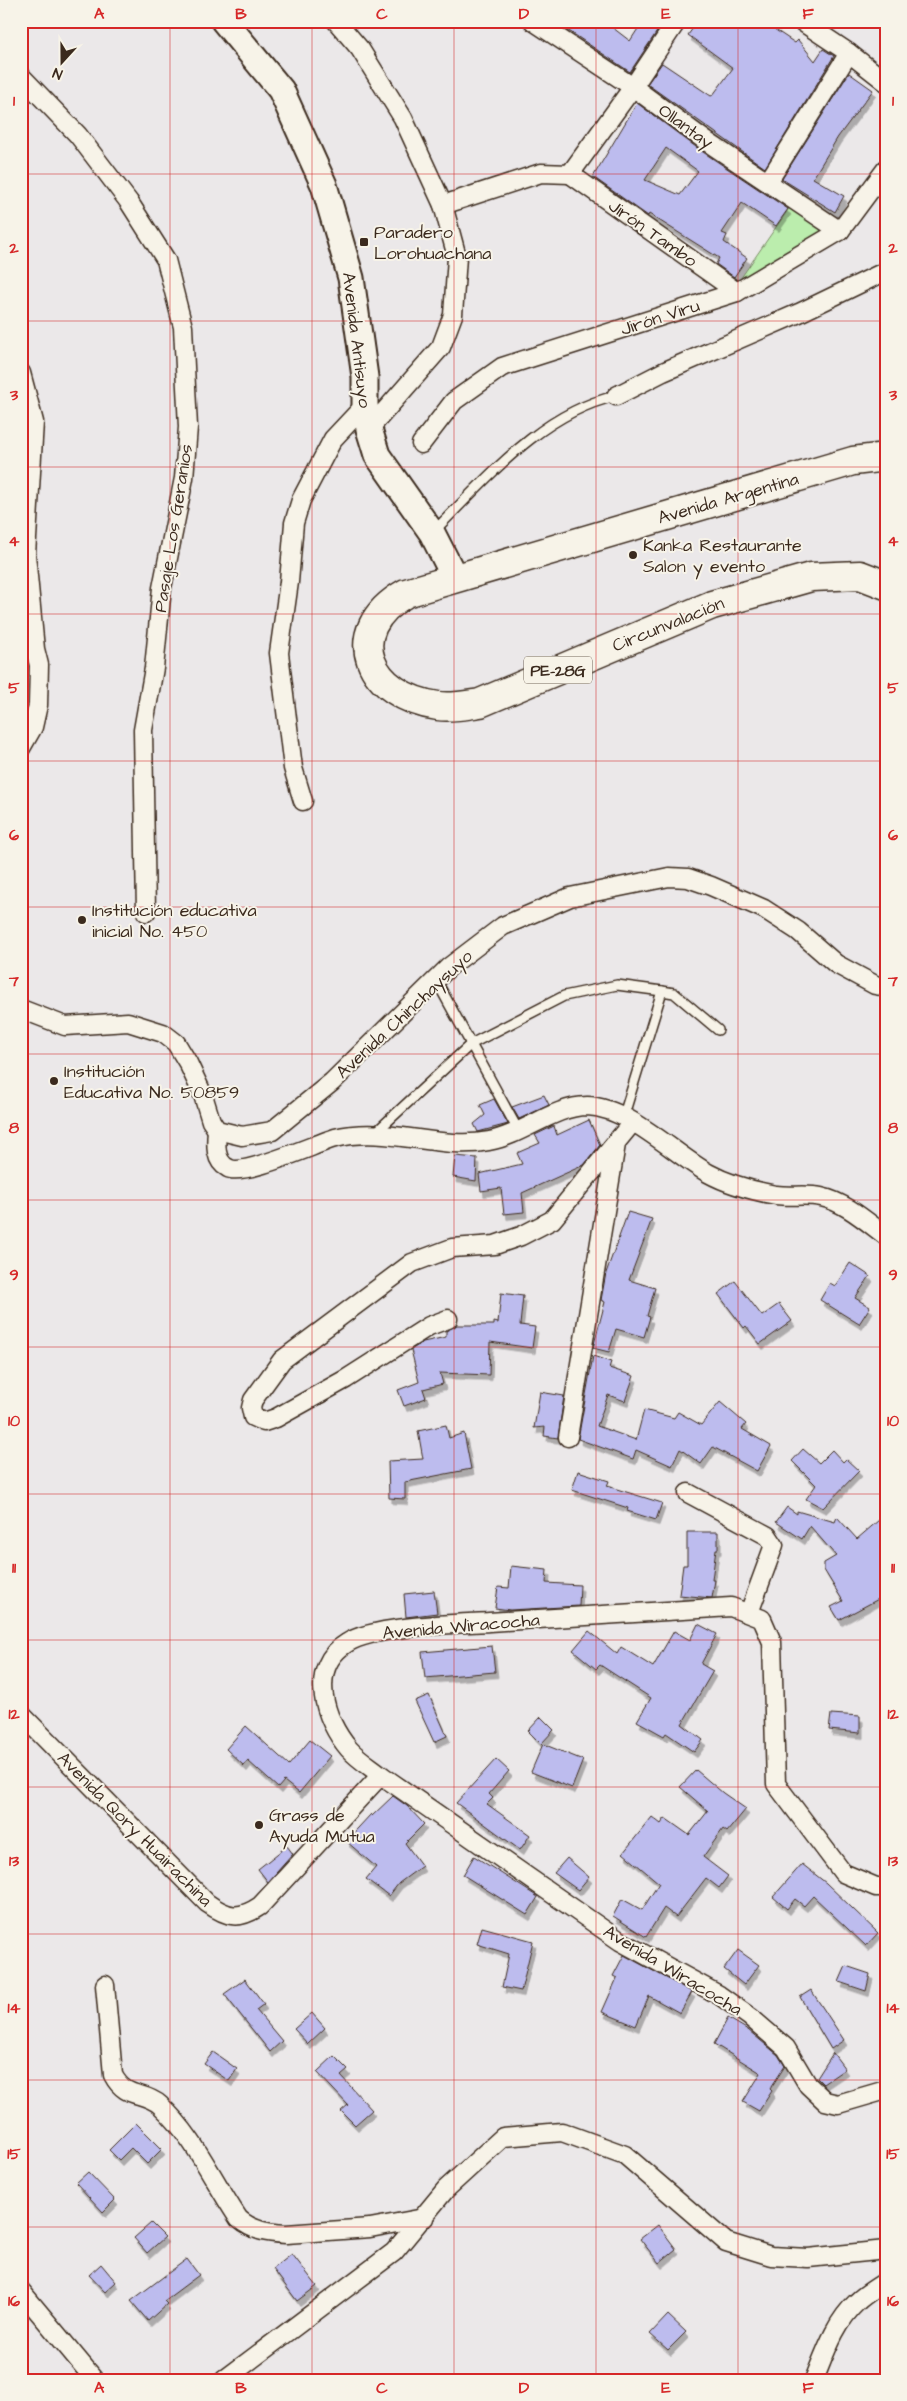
<svg xmlns="http://www.w3.org/2000/svg" width="907" height="2401" font-family="'Architects Daughter',sans-serif">
  <style>
    .green { fill: #bbedad; stroke: #7b8c66 }
    .building { fill: #bdbcee; stroke: #3b2a1e; fill-rule: evenodd; filter: url(#shadow) }
    .lines { fill: none; stroke-linecap: round; stroke-linejoin: round }
    .lane-casing { stroke: #3b2a1e; stroke-width: 12 }
    .street-casing { stroke: #3b2a1e; stroke-width: 21 }
    .secondary-casing { stroke: #3b2a1e; stroke-width: 29 }
    .highway-casing { stroke: #3b2a1e; stroke-width: 31 }
    .lane { stroke: #f7f3e8; stroke-width: 9 }
    .street { stroke: #f7f3e8; stroke-width: 18 }
    .secondary { stroke: #f7f3e8; stroke-width: 25 }
    .highway { stroke: #f7f3e8; stroke-width: 28 }
    .grid { fill: none; stroke: #d62828; stroke-width: 1; stroke-opacity: 0.55 }
    .poi-dot { fill: #3b2a1e; stroke: #f7f3e8; stroke-width: 2 }
    .labels { text-anchor: middle; stroke-width: 4; stroke-linejoin: round; paint-order: stroke }
    .shield { fill: #f7f3e8; stroke: #73665b; stroke-width: 1 }
    .shield-label { font-size: 16px; font-weight: bold; fill: #3b2a1e }
    .street-label { font-size: 18px; fill: #3b2a1e; stroke: #f7f3e8 }
    .poi-label { font-size: 18px; fill: #3b2a1e; stroke: #f7f3e8; text-anchor: start }
    .neatline { fill: none; stroke: #d62828; stroke-width: 2 }
    .grid-label { font-size: 16px; text-anchor: middle; font-weight: bold; fill: #d62828 }
  </style>
  <defs>
    <filter id="shadow"><feDropShadow dx="3" dy="5.5" stdDeviation="0" flood-color="#0004"/></filter>
  </defs>
  <rect width="100%" height="100%" fill="#ebe8e9"/>
  <filter id="ink" filterUnits="userSpaceOnUse"><feTurbulence type="fractalNoise" baseFrequency=".02" numOctaves="2"/><feDisplacementMap in="SourceGraphic" scale="10" xChannelSelector="R" yChannelSelector="G"/><feConvolveMatrix kernelMatrix="1 2 1 2 8 2 1 2 1" color-interpolation-filters="sRGB"/></filter>
  <g filter="url(#ink)">
    <!-- green -->
    <polygon class="green" points="792,204 825,230 824,236 736,285"/>
    <!-- building -->
    <g class="building">
      <polygon points="554,21 604,21 630,41 643,21 664,21 630,72"/>
      <polygon points="698,21 762,21 795,43 798,40 815,61 823,49 834,56 765,168 647,84 662,63 711,96 713,95 733,68 688,35"/>
      <polygon points="849,73 873,90 838,137 813,178 844,196 835,212 782,179"/>
      <path d="M 637,103 L 700,150 L 788,209 L 776,226 L 742,203 L 722,233 L 727,235 L 724,242 L 747,258 L 734,277 L 716,264 L 719,258 L 649,214 L 648,216 L 593,177 ZM 666,148 L 698,171 L 680,195 L 645,180 Z"/>
      <polygon points="544,1095 549,1105 519,1119 512,1107"/>
      <polygon points="494,1099 508,1124 478,1132 474,1124 485,1115 480,1105"/>
      <polygon points="589,1120 600,1145 584,1165 522,1193 524,1212 504,1214 501,1188 481,1191 479,1174 522,1164 517,1153 540,1143 535,1135 554,1126 557,1135"/>
      <polygon points="455,1156 477,1158 476,1181 453,1177"/>
      <polygon points="628,1212 652,1219 629,1280 655,1288 647,1316 650,1317 644,1337 616,1329 609,1352 593,1348 605,1302 601,1300 606,1273"/>
      <polygon points="850,1263 870,1276 855,1298 870,1307 859,1324 820,1300 830,1283 835,1286"/>
      <polygon points="735,1281 762,1316 779,1304 792,1321 760,1344 746,1326 744,1328 718,1294"/>
      <polygon points="501,1293 523,1296 520,1325 535,1327 532,1348 490,1342 489,1375 440,1373 443,1384 423,1389 426,1398 404,1406 398,1390 419,1382 411,1350 423,1342 446,1337 446,1331 457,1325 494,1325 494,1322 498,1323"/>
      <polygon points="593,1356 611,1362 609,1368 634,1376 625,1401 608,1395 597,1426 636,1440 644,1410 674,1418 678,1412 701,1425 720,1402 746,1424 742,1429 771,1446 757,1471 713,1447 701,1464 680,1449 672,1466 636,1450 633,1459 578,1439"/>
      <polygon points="540,1392 564,1396 558,1438 544,1436 545,1427 534,1428"/>
      <polygon points="446,1425 449,1438 464,1433 471,1469 405,1482 405,1499 389,1498 388,1461 423,1459 418,1431"/>
      <polygon points="803,1449 819,1463 832,1450 843,1462 846,1459 859,1471 823,1508 806,1499 816,1485 792,1461"/>
      <polygon points="578,1471 609,1481 607,1486 662,1503 656,1520 627,1511 628,1508 572,1490"/>
      <polygon points="787,1507 797,1514 797,1511 835,1522 837,1517 857,1539 886,1514 886,1536 883,1539 886,1554 886,1595 839,1620 831,1607 843,1601 824,1570 824,1563 836,1556 810,1526 802,1539 776,1522"/>
      <polygon points="687,1532 718,1532 718,1549 716,1549 712,1580 715,1580 712,1598 679,1595 683,1565 687,1565"/>
      <polygon points="511,1566 547,1570 546,1583 580,1585 579,1606 510,1610 495,1608 498,1587 509,1588"/>
      <polygon points="434,1591 437,1613 406,1617 404,1594"/>
      <polygon points="698,1624 717,1634 701,1664 713,1671 682,1724 703,1740 694,1752 666,1733 664,1736 637,1721 651,1698 600,1665 596,1669 573,1650 589,1631 617,1654 621,1647 653,1667 674,1631 690,1640"/>
      <polygon points="492,1646 495,1672 425,1678 422,1652"/>
      <polygon points="429,1695 447,1736 434,1742 415,1701"/>
      <polygon points="831,1714 860,1716 860,1733 829,1730"/>
      <polygon points="541,1717 554,1730 541,1744 528,1731"/>
      <polygon points="246,1726 289,1765 310,1740 330,1756 299,1793 284,1781 278,1788 248,1761 244,1766 226,1749"/>
      <polygon points="543,1744 583,1760 572,1788 531,1772"/>
      <polygon points="496,1759 509,1771 489,1794 493,1798 487,1804 530,1835 520,1850 456,1803"/>
      <polygon points="696,1770 723,1793 746,1809 727,1832 723,1829 703,1857 728,1876 719,1888 706,1878 676,1917 664,1908 646,1937 613,1916 622,1899 642,1910 659,1883 623,1853 652,1817 661,1824 665,1818 689,1835 708,1811 680,1787"/>
      <polygon points="393,1796 407,1806 424,1824 405,1843 422,1866 399,1883 389,1896 366,1879 376,1867 346,1841 371,1814 372,1816"/>
      <polygon points="287,1846 293,1854 268,1882 258,1869"/>
      <polygon points="474,1856 538,1897 527,1915 463,1875"/>
      <polygon points="567,1858 589,1877 578,1890 554,1873"/>
      <polygon points="802,1864 826,1883 878,1933 866,1946 813,1896 804,1906 795,1899 787,1909 773,1897"/>
      <polygon points="482,1927 533,1941 521,1991 502,1987 509,1954 477,1944"/>
      <polygon points="738,1950 759,1965 744,1985 724,1969"/>
      <polygon points="624,1955 692,1992 680,2013 649,1996 636,2026 602,2012 617,1978 613,1976"/>
      <polygon points="846,1966 870,1974 866,1991 839,1982"/>
      <polygon points="245,1979 264,2004 256,2010 282,2041 270,2052 224,1994"/>
      <polygon points="811,1990 844,2040 831,2049 800,1997"/>
      <polygon points="312,2013 325,2028 308,2044 294,2029"/>
      <polygon points="728,2018 748,2030 778,2055 785,2066 770,2089 772,2091 759,2111 743,2102 761,2073 714,2044"/>
      <polygon points="213,2052 237,2069 229,2081 204,2064"/>
      <polygon points="833,2053 845,2069 823,2084 817,2078"/>
      <polygon points="334,2056 348,2070 341,2076 372,2110 355,2125 341,2111 348,2105 317,2072"/>
      <polygon points="136,2123 162,2149 147,2164 131,2148 119,2160 109,2150"/>
      <polygon points="88,2172 115,2200 103,2212 76,2183"/>
      <polygon points="151,2223 165,2237 147,2253 134,2238"/>
      <polygon points="658,2225 676,2249 659,2263 640,2239"/>
      <polygon points="292,2254 317,2286 297,2301 273,2269"/>
      <polygon points="187,2259 199,2275 164,2301 167,2304 148,2321 131,2301"/>
      <polygon points="101,2264 116,2282 105,2292 89,2275"/>
      <polygon points="668,2315 686,2332 668,2350 650,2334"/>
    </g>
    <g class="lines">
      <!-- lane casing -->
      <g class="lane-casing">
        <g id="lane">
          <path d="M 433,532 C 486,480 540,413 616,396"/>
          <polyline points="436,980 519,1132"/>
          <polyline points="623,1118 662,991"/>
          <polyline points="375,1133 471,1044 564,996 617,985 662,991 674,993 718,1030"/>
        </g>
      </g>
      <!-- street casing -->
      <g class="street-casing">
        <g id="street">
          <polyline points="336,21 360,49 403,118 443,205 457,257 453,315 441,347 369,429"/>
          <polyline points="533,21 633,87 706,141 840,231"/>
          <polyline points="801,21 849,53 886,82"/>
          <polyline points="21,76 78,135 129,202 166,260 183,327 188,427 184,478 162,588 154,668 143,730 146,912"/>
          <polyline points="570,174 737,292"/>
          <polyline points="768,182 849,53"/>
          <polyline points="443,205 541,173 570,174 633,87 677,21"/>
          <polyline points="21,373 34,422 26,555 35,649 39,665 38,705 33,727 21,748"/>
          <polyline points="616,396 663,372 799,313 886,271"/>
          <polyline points="421,444 454,401 502,367 737,292 840,231 886,169"/>
          <polyline points="303,801 293,768 279,653 289,582 294,523 301,500 333,439 365,405"/>
          <polyline points="21,1009 65,1026 128,1022 163,1033 176,1043 188,1063 203,1095 211,1121 217,1130 242,1136 272,1131 332,1082 449,967 503,926 570,897 669,877 688,878 711,886 764,909 798,931 836,964 875,985 886,987"/>
          <path d="M 217,1130 C 216,1143 214,1161 228,1168 C 243,1177 315,1144 335,1138 C 388,1125 440,1151 489,1141 C 523,1135 554,1106 587,1106 C 628,1107 674,1154 708,1173 C 728,1184 754,1191 776,1195 C 791,1197 807,1194 821,1197 C 845,1202 867,1222 886,1236"/>
          <polyline points="448,1319 429,1326 346,1379 276,1418 264,1422 253,1417 251,1408 253,1400 282,1360 412,1263 452,1248 495,1245 521,1236 552,1220 632,1123"/>
          <polyline points="568,1437 616,1144"/>
          <polyline points="688,1493 768,1536 774,1545 749,1613"/>
          <path d="M 21,1714 L 207,1903 C 228,1918 239,1920 260,1906 L 381,1775"/>
          <path d="M 886,1887 L 876,1887 L 843,1873 L 776,1784 L 772,1642 L 762,1619 L 731,1607 C 650,1612 569,1617 489,1622 C 456,1624 373,1626 347,1643 C 307,1667 324,1720 349,1749 C 358,1759 371,1767 381,1775 L 620,1941 L 719,1995 L 750,2017 L 786,2048 L 808,2085 L 825,2101 L 838,2104 L 886,2090"/>
          <path d="M 105,1985 L 113,2075 C 126,2100 143,2090 160,2105 C 195,2137 213,2181 239,2219 C 253,2231 268,2233 286,2234 L 370,2228 L 424,2218"/>
          <polyline points="21,2291 95,2380"/>
          <polyline points="224,2380 394,2252 446,2189 503,2137 562,2132 625,2155 726,2242 771,2256 808,2258 886,2250"/>
          <path d="M 814,2380 C 825,2353 835,2322 857,2302 C 865,2294 876,2288 886,2281"/>
        </g>
      </g>
      <!-- secondary casing -->
      <g class="secondary-casing">
        <polyline id="secondary" points="224,21 281,90 324,185 351,278 365,377 365,405 369,429 377,455 432,533 455,578"/>
      </g>
      <!-- highway casing -->
      <g class="highway-casing">
        <path id="highway" d="M 886,457 L 853,461 L 406,593 C 338,632 370,697 438,706 C 452,708 466,705 480,703 L 712,605 L 811,577 L 860,575 L 886,585"/>
      </g>
      <!-- lane -->
      <use href="#lane" class="lane"/>
      <!-- street -->
      <use href="#street" class="street"/>
      <!-- secondary -->
      <use href="#secondary" class="secondary"/>
      <!-- highway -->
      <use href="#highway" class="highway"/>
    </g>
  </g>
  <!-- grid -->
  <path class="grid" d="M 170,21 L 170,2380M 312,21 L 312,2380M 454,21 L 454,2380M 596,21 L 596,2380M 738,21 L 738,2380M 21,174 L 886,174M 21,321 L 886,321M 21,467 L 886,467M 21,614 L 886,614M 21,761 L 886,761M 21,907 L 886,907M 21,1054 L 886,1054M 21,1200 L 886,1200M 21,1347 L 886,1347M 21,1494 L 886,1494M 21,1640 L 886,1640M 21,1787 L 886,1787M 21,1934 L 886,1934M 21,2080 L 886,2080M 21,2227 L 886,2227"/>
  <!-- markers -->
  <g class="poi-dot">
    <rect x="359" y="237" width="10" height="10" rx="2.5"/>
    <circle cx="633" cy="555" r="5"/>
    <circle cx="82" cy="920" r="5"/>
    <circle cx="54" cy="1081" r="5"/>
    <circle cx="259" cy="1825" r="5"/>
  </g>
  <g class="labels">
    <!-- shield labels -->
    <rect class="shield" x="524" y="656.5" width="68" height="27" rx="4"/>
    <g class="shield-label">
      <text x="558" y="676">PE-28G</text>
    </g>
    <!-- street labels -->
    <g class="street-label">
      <text transform="translate(686 126) rotate(36)" y="6">Ollantay</text>
      <text transform="translate(653 233) rotate(35)" y="6">Jirón Tambo</text>
      <text transform="translate(660 317) rotate(-18)" y="6">Jirón Viru</text>
      <text transform="translate(357 340) rotate(83)" y="6">Avenida Antisuyo</text>
      <text transform="translate(728 498) rotate(-16)" y="6">Avenida Argentina</text>
      <text transform="translate(173 528) rotate(-81)" y="6">Pasaje Los Geranios</text>
      <text transform="translate(668 624) rotate(-22)" y="6">Circunvalación</text>
      <text transform="translate(404 1014) rotate(-43)" y="6">Avenida Chinchaysuyo</text>
      <text transform="translate(461 1626) rotate(-5)" y="6">Avenida Wiracocha</text>
      <text transform="translate(135 1829) rotate(45)" y="6">Avenida Qory Huairachina</text>
      <text transform="translate(673 1970) rotate(31)" y="6">Avenida Wiracocha</text>
    </g>
    <!-- poi labels -->
    <g class="poi-label">
      <text x="374" y="238">Paradero<tspan x="374" dy="21">Lorohuachana</tspan></text>
      <text x="643" y="551">Kanka Restaurante<tspan x="643" dy="21">Salon y evento</tspan></text>
      <text x="92" y="916">Institución educativa<tspan x="92" dy="21">inicial No. 450</tspan></text>
      <text x="64" y="1077">Institución<tspan x="64" dy="21">Educativa No. 50859</tspan></text>
      <text x="269" y="1821">Grass de<tspan x="269" dy="21">Ayuda Mutua</tspan></text>
    </g>
  </g>
  <!-- margin -->
  <rect width="907" height="2401" fill="none" stroke="#f7f3e8" stroke-width="55"/>
  <!-- north arrow -->
  <g transform="translate(62 62) rotate(201)" stroke="#f7f3e8" stroke-width="4" paint-order="stroke">
  <path d="M0-4L9 19L0 12L-9 19Z" fill="#3b2a1e"/>
  <text y="-8" font-size="14" font-weight="bold" text-anchor="middle" fill="#3b2a1e">N</text>
  </g>
  <rect x="28" y="28" width="852" height="2346" class="neatline"/>
  <g class="grid-label">
    <text x="99" y="19">A</text>
    <text x="241" y="19">B</text>
    <text x="382" y="19">C</text>
    <text x="524" y="19">D</text>
    <text x="666" y="19">E</text>
    <text x="808" y="19">F</text>
    <text x="14" y="106">1</text>
    <text x="893" y="106">1</text>
    <text x="14" y="253">2</text>
    <text x="893" y="253">2</text>
    <text x="14" y="400">3</text>
    <text x="893" y="400">3</text>
    <text x="14" y="546">4</text>
    <text x="893" y="546">4</text>
    <text x="14" y="693">5</text>
    <text x="893" y="693">5</text>
    <text x="14" y="840">6</text>
    <text x="893" y="840">6</text>
    <text x="14" y="986">7</text>
    <text x="893" y="986">7</text>
    <text x="14" y="1133">8</text>
    <text x="893" y="1133">8</text>
    <text x="14" y="1280">9</text>
    <text x="893" y="1280">9</text>
    <text x="14" y="1426">10</text>
    <text x="893" y="1426">10</text>
    <text x="14" y="1573">11</text>
    <text x="893" y="1573">11</text>
    <text x="14" y="1719">12</text>
    <text x="893" y="1719">12</text>
    <text x="14" y="1866">13</text>
    <text x="893" y="1866">13</text>
    <text x="14" y="2013">14</text>
    <text x="893" y="2013">14</text>
    <text x="14" y="2159">15</text>
    <text x="893" y="2159">15</text>
    <text x="14" y="2306">16</text>
    <text x="893" y="2306">16</text>
    <text x="99" y="2393">A</text>
    <text x="241" y="2393">B</text>
    <text x="382" y="2393">C</text>
    <text x="524" y="2393">D</text>
    <text x="666" y="2393">E</text>
    <text x="808" y="2393">F</text>
  </g>
</svg>
